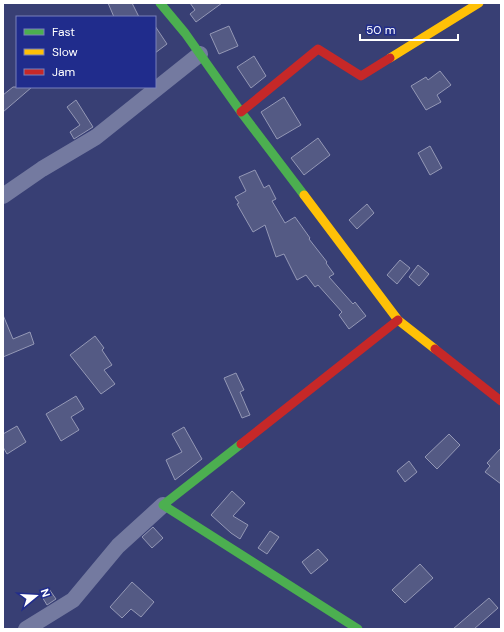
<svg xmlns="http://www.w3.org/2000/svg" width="504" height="632" font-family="'DM Sans',sans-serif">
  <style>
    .building { fill: #545a84; stroke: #9498b6 }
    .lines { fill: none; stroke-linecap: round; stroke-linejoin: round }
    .street { stroke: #747aa0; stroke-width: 16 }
    .fast { stroke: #4caf50; stroke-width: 9 }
    .slow { stroke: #ffc107; stroke-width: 9 }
    .jam { stroke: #c62828; stroke-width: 9 }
  </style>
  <rect width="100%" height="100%" fill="#383f74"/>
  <!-- building -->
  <g class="building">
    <polygon points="108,3 132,3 139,17 114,17"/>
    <polygon points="190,3 222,3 196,22 190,14 195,10"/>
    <polygon points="155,26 167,44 155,53"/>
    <polygon points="229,26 238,46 219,54 210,34"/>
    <polygon points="254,56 266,76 251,88 237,67"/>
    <polygon points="440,71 451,85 437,95 441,102 426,110 411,86 426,77 428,80"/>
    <polygon points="13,87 32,87 3,112 3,95"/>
    <polygon points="284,97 301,125 277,139 261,112"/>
    <polygon points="76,100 93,127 74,139 70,132 80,125 67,107"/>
    <polygon points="318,138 330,155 304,175 291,158"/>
    <polygon points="430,146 442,168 430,175 418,153"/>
    <polygon points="255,170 264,188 269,185 276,199 272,201 285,223 295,217 310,238 309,239 327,262 326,263 334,274 329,277 353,304 355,302 366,316 349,329 339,315 342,312 318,285 315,287 306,275 297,280 284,254 276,257 265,225 253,232 237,204 239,203 235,197 246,191 239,177"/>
    <polygon points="367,204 374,213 357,229 349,220"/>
    <polygon points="400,260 410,268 397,284 387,275"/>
    <polygon points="418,265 429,274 419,286 409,277"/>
    <polygon points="3,315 13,339 30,332 34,344 3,357"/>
    <polygon points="95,336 104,348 102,350 112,365 104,370 115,384 101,394 70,355"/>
    <polygon points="236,373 244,390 240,392 250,415 242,418 224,378"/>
    <polygon points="76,396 84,409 71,417 79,430 61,441 46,414"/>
    <polygon points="17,426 26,442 7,454 3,447 3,434"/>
    <polygon points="184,427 202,459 175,480 166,460 182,452 172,434"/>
    <polygon points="449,434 460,445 437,469 425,457"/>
    <polygon points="501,448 501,484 485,472 490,466 487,463"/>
    <polygon points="409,461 417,472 405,482 397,471"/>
    <polygon points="232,491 245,503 233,516 248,525 240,539 231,533 211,515"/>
    <polygon points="153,527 163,538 152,548 142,537"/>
    <polygon points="270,531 279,537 267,554 258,548"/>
    <polygon points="318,549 328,560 311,574 302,562"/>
    <polygon points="420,564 433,578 405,603 392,590"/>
    <polygon points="132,582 154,602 141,617 131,609 122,618 110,607"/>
    <polygon points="49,589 56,599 47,605 41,595"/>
    <polygon points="489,598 498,608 474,629 453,629"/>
  </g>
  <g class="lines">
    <!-- street -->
    <g class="street">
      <polyline points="3,196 42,169 96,137 200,54"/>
      <polyline points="26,629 73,600 118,546 163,505"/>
    </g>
    <!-- fast -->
    <g class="fast">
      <polyline points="160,3 185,33 241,112 304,195"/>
      <polyline points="241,444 163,505 358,629"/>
    </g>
    <!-- slow -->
    <g class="slow">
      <polyline points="390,58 479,3"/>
      <polyline points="304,195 398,320 435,349"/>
    </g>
    <!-- jam -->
    <g class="jam">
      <polyline points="241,112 318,49 361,76 390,58"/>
      <polyline points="435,349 501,401"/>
      <polyline points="241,444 398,320"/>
    </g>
  </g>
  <!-- border -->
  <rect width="504" height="632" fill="none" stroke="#ffffff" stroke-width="8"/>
  <!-- legend -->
  <rect x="16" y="16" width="140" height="72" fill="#202c8c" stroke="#7980ba"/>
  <rect x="24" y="29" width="20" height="6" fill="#4caf50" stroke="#7980ba"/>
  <text x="52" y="36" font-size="12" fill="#ffffff">Fast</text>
  <rect x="24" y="49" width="20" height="6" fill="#ffc107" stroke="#7980ba"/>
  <text x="52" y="56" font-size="12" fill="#ffffff">Slow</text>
  <rect x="24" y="69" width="20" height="6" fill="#c62828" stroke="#7980ba"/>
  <text x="52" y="76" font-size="12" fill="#ffffff">Jam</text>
  <!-- north arrow -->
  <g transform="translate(36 596) rotate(72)" stroke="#202c8c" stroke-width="3" paint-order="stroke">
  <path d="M0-3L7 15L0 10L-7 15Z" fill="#ffffff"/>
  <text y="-6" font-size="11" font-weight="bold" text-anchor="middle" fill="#ffffff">N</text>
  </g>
  <!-- scale -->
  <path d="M360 34v6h98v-6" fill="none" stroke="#ffffff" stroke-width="2"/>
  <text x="366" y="34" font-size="12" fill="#ffffff" stroke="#202c8c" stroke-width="3" paint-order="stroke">50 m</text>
</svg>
